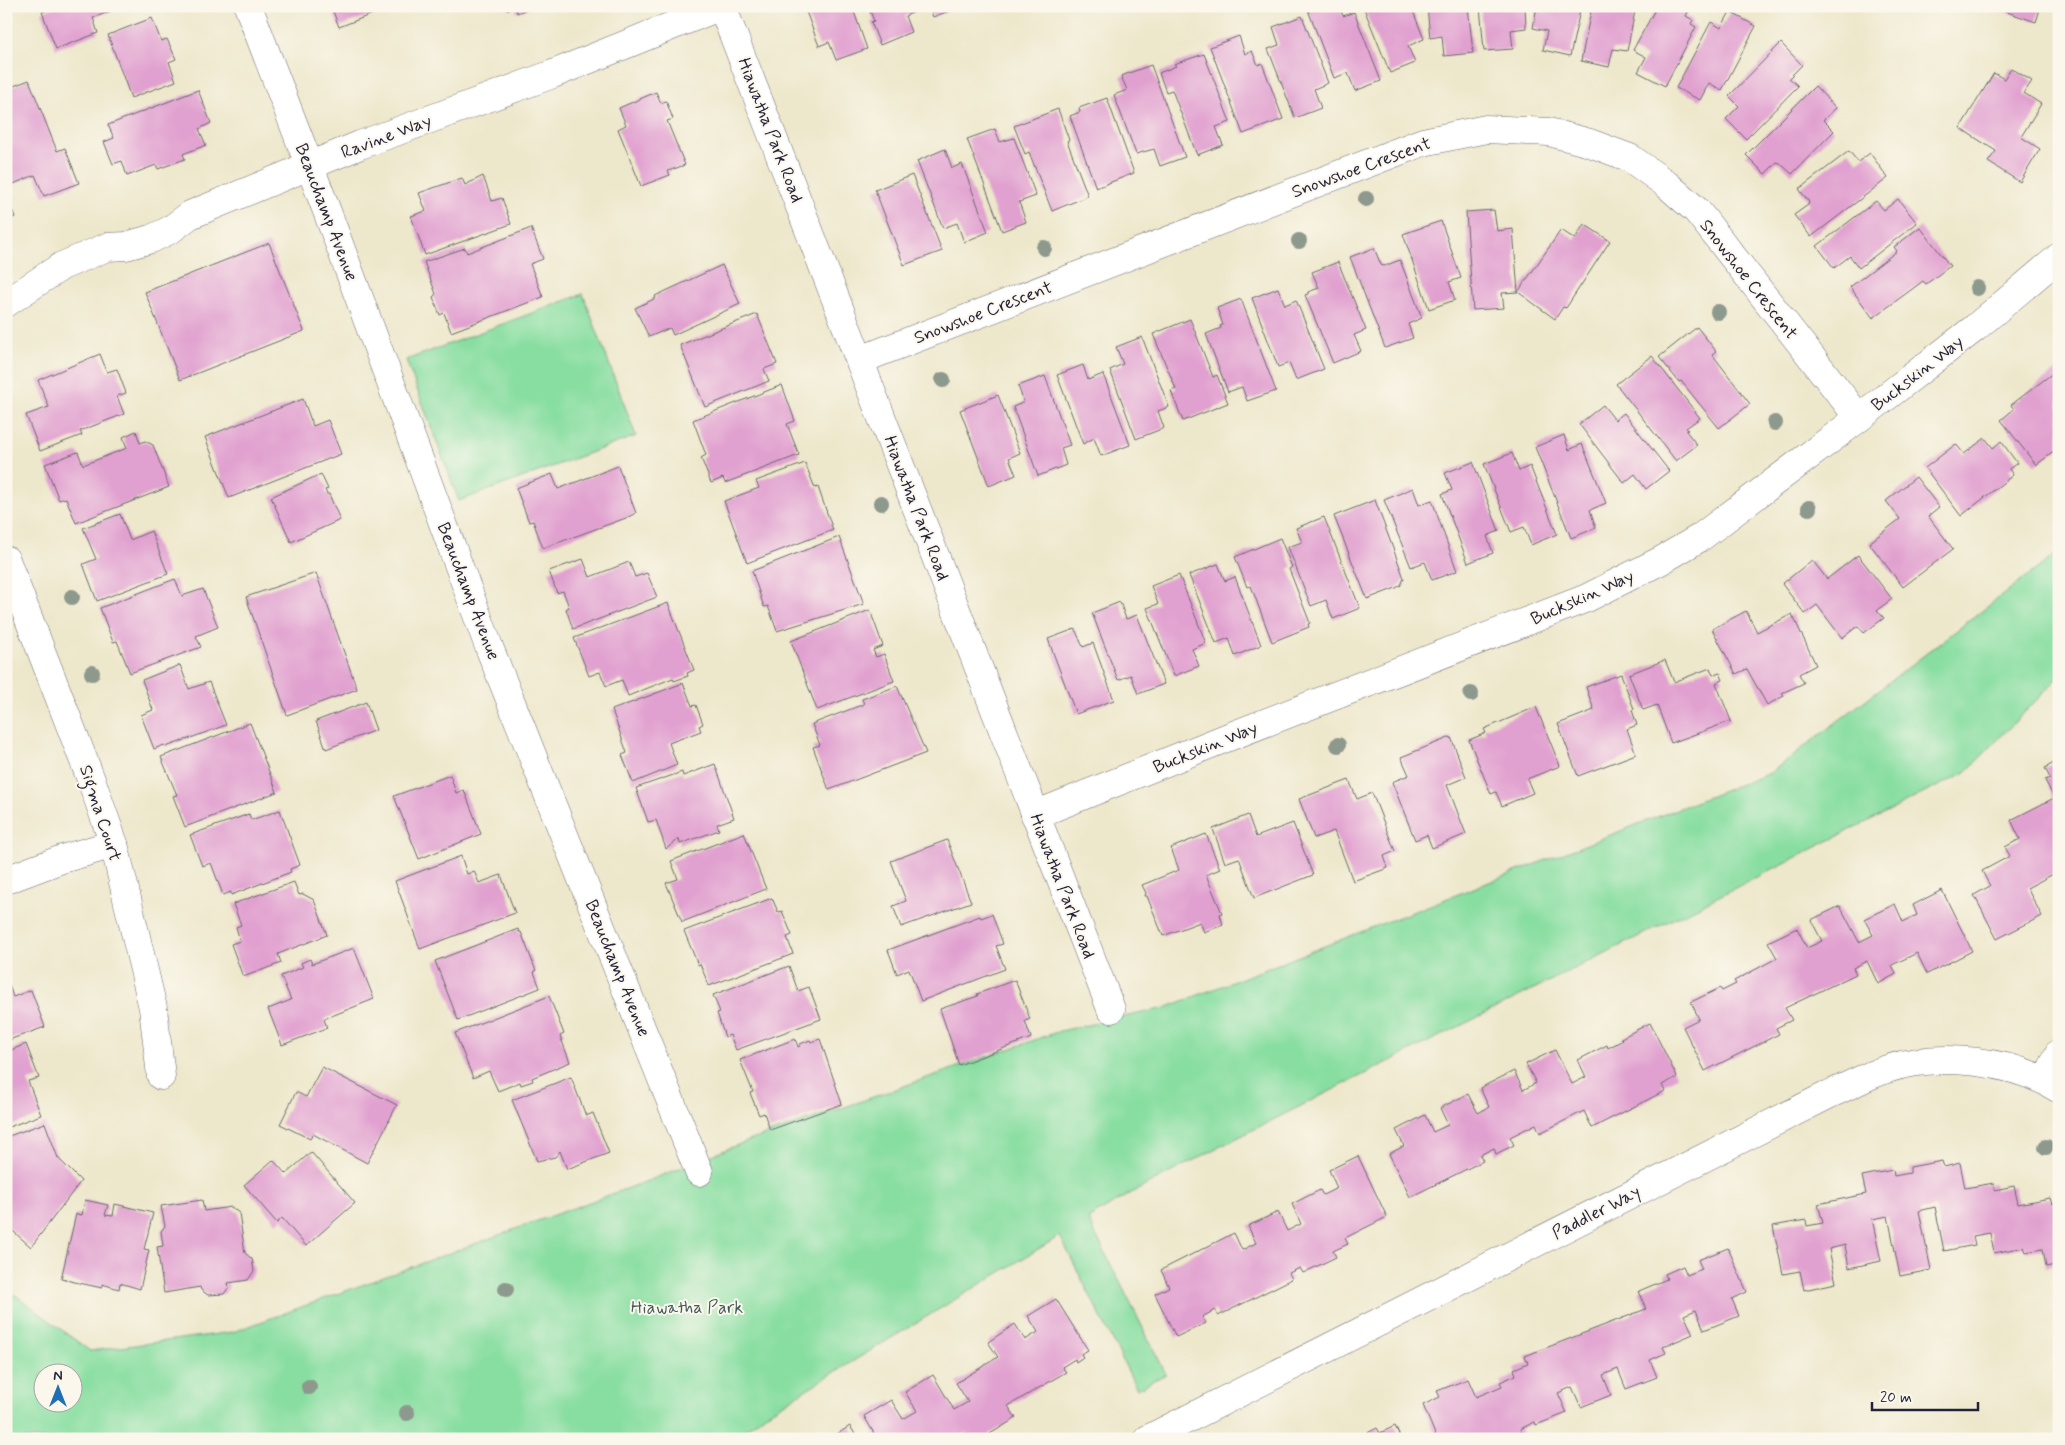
<svg xmlns="http://www.w3.org/2000/svg" width="2065" height="1445" font-family="Mynerve,sans-serif">
  <style>
    .green { fill: #88dea1; stroke: #55806e; fill-rule: evenodd }
    .building { fill: #e1a1d0 }
    .lines { fill: none; stroke-linecap: round; stroke-linejoin: round }
    .minor-casing { stroke: #69676d; stroke-width: 29 }
    .minor { stroke: #fff; stroke-width: 28 }
    .tree { fill: #8e998d }
    .labels { text-anchor: middle; stroke-width: 4; stroke-linejoin: round; paint-order: stroke }
    .street-label { font-size: 18px; fill: #22223b; stroke: #fbf7ec }
    .park-label { font-size: 18px; fill: #415a5a; stroke: #fbf7ec }
  </style>
  <rect width="100%" height="100%" fill="#fbf7ec"/>
  <filter id="ink" filterUnits="userSpaceOnUse"><feTurbulence type="fractalNoise" baseFrequency=".02" numOctaves="2"/><feDisplacementMap in="SourceGraphic" scale="10" xChannelSelector="R" yChannelSelector="G"/><feConvolveMatrix kernelMatrix="1 2 1 2 8 2 1 2 1" color-interpolation-filters="sRGB"/></filter>
  <filter id="wash" filterUnits="userSpaceOnUse"><feTurbulence type="fractalNoise" baseFrequency=".0096" numOctaves="4" result="noise"/><feDisplacementMap in="SourceGraphic" scale="20" xChannelSelector="R" yChannelSelector="G"/><feGaussianBlur stdDeviation="1.12" result="paint"/><feColorMatrix in="noise" values="0 0 0 0 0 0 0 0 0 0 0 0 0 0 0 0 0 1.4 0 .05"/><feComposite in="paint" operator="in"/></filter>
  <g filter="url(#wash)">
    <rect width="100%" height="100%" fill="#ede7cb"/>
    <!-- green -->
    <g class="green">
      <polygon points="583,294 636,436 459,501 406,360"/>
      <path d="M 2059,552 L 2059,677 L 1966,772 L 1219,1147 L 1124,1197 L 1088,1219 L 1166,1374 L 1137,1389 L 1060,1236 L 764,1415 L 733,1439 L 6,1439 L 6,1288 L 90,1351 L 233,1332 L 650,1180 L 740,1144 L 1060,1031 L 1165,1008 L 1770,773 ZM 42,1372 L 72,1372 L 72,1402 L 42,1402 Z"/>
    </g>
    <g id="blocks">
      <!-- building -->
      <g class="building">
        <polygon points="56,6 123,6 93,18 98,33 56,49 42,12"/>
        <polygon points="331,6 383,6 374,10 375,13 339,27"/>
        <polygon points="507,6 534,6 517,13 515,7 508,10"/>
        <polygon points="804,6 852,6 867,49 836,60 829,42 819,46"/>
        <polygon points="868,6 912,6 914,12 905,16 911,32 880,45 871,22 874,21"/>
        <polygon points="929,6 962,6 933,17"/>
        <polygon points="1318,6 1339,6 1343,16 1354,12 1381,81 1355,91 1348,73 1334,78 1308,10"/>
        <polygon points="1363,6 1411,6 1424,39 1408,46 1415,63 1390,73"/>
        <polygon points="1427,6 1468,6 1473,53 1444,56 1442,36 1430,38"/>
        <polygon points="1480,6 1525,6 1526,28 1511,30 1513,49 1484,51"/>
        <polygon points="1537,6 1581,6 1570,56 1543,50 1547,31 1533,28"/>
        <polygon points="1592,6 1636,6 1627,51 1613,49 1609,67 1581,61"/>
        <polygon points="1657,6 1691,6 1686,16 1693,20 1691,24 1696,27 1665,86 1638,72 1646,57 1633,50"/>
        <polygon points="2008,6 2041,6 2036,22 2007,12"/>
        <polygon points="1730,12 1756,26 1722,90 1709,83 1700,100 1676,88 1711,22 1721,28"/>
        <polygon points="1302,16 1328,83 1314,89 1321,108 1295,118 1268,49 1279,45 1273,27"/>
        <polygon points="152,18 161,41 167,39 176,59 169,62 176,81 131,98 108,35"/>
        <polygon points="1239,36 1245,54 1252,51 1258,65 1262,63 1283,119 1243,134 1210,47"/>
        <polygon points="1781,43 1802,65 1789,78 1798,86 1746,139 1726,119 1739,106 1729,96"/>
        <polygon points="1204,54 1230,122 1216,127 1223,145 1197,155 1172,90 1166,92 1159,73 1176,66 1174,64"/>
        <polygon points="1151,65 1185,157 1160,166 1154,149 1136,154 1114,95 1127,90 1121,76"/>
        <polygon points="2011,68 2032,81 2024,93 2041,104 2021,137 2040,149 2020,182 1988,162 1996,151 1960,128 1994,73 2004,79"/>
        <polygon points="29,80 57,151 65,148 79,183 44,196 35,175 11,185 6,172 6,89"/>
        <polygon points="1815,86 1836,108 1823,120 1834,131 1792,174 1780,163 1777,162 1765,174 1746,155"/>
        <polygon points="198,90 211,123 199,129 206,145 183,154 185,159 158,169 156,165 127,176 122,161 113,164 104,142 114,138 108,125"/>
        <polygon points="656,92 661,103 666,101 673,119 667,121 685,165 668,171 670,175 641,186 618,129 626,125 619,108"/>
        <polygon points="1107,98 1134,173 1096,188 1070,116 1080,112 1079,108"/>
        <polygon points="1058,109 1069,140 1067,141 1088,196 1052,211 1029,152 1025,154 1014,126"/>
        <polygon points="995,129 1000,142 1014,138 1036,196 1019,202 1026,222 1002,231 967,139"/>
        <polygon points="945,149 952,168 962,164 988,232 964,242 957,223 943,228 917,161"/>
        <polygon points="1849,151 1858,162 1870,153 1888,178 1811,237 1794,215 1808,205 1809,202 1799,189"/>
        <polygon points="912,175 942,251 904,265 875,190"/>
        <polygon points="483,176 492,201 502,198 511,224 425,255 411,216 426,211 419,193 462,178 465,185"/>
        <polygon points="6,195 15,217 6,221"/>
        <polygon points="1898,199 1917,223 1859,268 1850,256 1834,268 1817,246 1876,201 1884,210"/>
        <polygon points="1494,210 1497,231 1513,229 1518,292 1502,293 1504,308 1473,310 1466,212"/>
        <polygon points="1441,221 1461,278 1449,282 1455,300 1429,309 1403,234"/>
        <polygon points="1584,224 1610,241 1566,308 1563,307 1555,319 1518,292 1561,230 1575,239"/>
        <polygon points="1920,227 1950,266 1926,284 1923,281 1873,318 1850,287 1897,251 1894,247"/>
        <polygon points="531,228 543,259 530,264 543,297 451,332 444,313 440,315 433,297 436,294 424,262 465,248 467,253"/>
        <polygon points="269,243 304,331 180,380 145,292"/>
        <polygon points="1374,248 1381,265 1384,266 1400,260 1422,318 1408,324 1413,338 1385,348 1350,257"/>
        <polygon points="1338,262 1366,330 1354,335 1361,351 1333,363 1305,295 1308,294 1308,292 1319,288 1312,272"/>
        <polygon points="722,265 740,304 673,335 670,328 649,337 635,308 656,298 655,296"/>
        <polygon points="1278,288 1285,305 1296,300 1324,369 1296,380 1289,363 1278,367 1252,298"/>
        <polygon points="1241,299 1276,391 1247,401 1242,387 1228,392 1206,334 1221,328 1220,326 1223,325 1217,308"/>
        <polygon points="757,314 777,364 764,369 769,381 705,407 680,345"/>
        <polygon points="1190,319 1213,377 1217,375 1228,403 1183,421 1171,391 1176,389 1153,334"/>
        <polygon points="1697,327 1716,351 1712,354 1750,404 1719,428 1681,381 1679,382 1659,357"/>
        <polygon points="1142,337 1169,407 1158,411 1164,428 1136,439 1110,370 1123,364 1116,347"/>
        <polygon points="100,354 107,372 117,369 126,393 117,396 124,414 80,431 82,435 40,451 26,415 49,407 38,380"/>
        <polygon points="1652,356 1700,418 1686,428 1688,430 1686,431 1697,445 1676,461 1616,384"/>
        <polygon points="1083,365 1088,380 1103,374 1130,445 1101,456 1094,438 1083,444 1057,375"/>
        <polygon points="2057,370 2059,372 2059,448 2036,465 2001,420 2014,409 2011,405"/>
        <polygon points="1045,376 1070,445 1061,448 1066,465 1038,476 1013,407 1024,402 1018,386"/>
        <polygon points="782,385 795,421 787,424 799,455 725,483 723,478 711,483 701,458 706,455 693,420"/>
        <polygon points="998,395 1020,453 1009,458 1016,475 989,486 960,410"/>
        <polygon points="303,399 313,426 328,420 341,454 229,498 205,437"/>
        <polygon points="1603,405 1615,420 1624,413 1669,471 1646,489 1635,474 1624,483 1579,424"/>
        <polygon points="136,431 140,443 145,441 153,445 169,487 76,523 66,498 59,500 45,464 78,452 83,465 127,448 123,437"/>
        <polygon points="1564,435 1569,450 1582,444 1606,503 1590,510 1596,528 1571,538 1535,447"/>
        <polygon points="1985,438 1993,448 2001,441 2017,463 2009,469 2013,475 1961,516 1925,468 1956,444 1964,454"/>
        <polygon points="1512,453 1519,471 1530,466 1557,534 1531,545 1524,527 1511,532 1484,464"/>
        <polygon points="1473,462 1499,531 1487,536 1493,553 1468,563 1442,494 1452,490 1445,473"/>
        <polygon points="805,463 815,488 818,487 833,530 747,563 724,501 759,488 756,481"/>
        <polygon points="618,466 636,513 626,518 543,548 533,521 529,522 516,488 552,474 558,489"/>
        <polygon points="321,474 328,489 325,490 327,494 329,494 340,520 291,542 271,497"/>
        <polygon points="1916,477 1939,507 1928,516 1953,549 1903,587 1869,543 1900,519 1886,501"/>
        <polygon points="1413,488 1419,505 1432,500 1457,571 1432,580 1425,562 1411,567 1384,500"/>
        <polygon points="1375,500 1404,578 1401,585 1396,588 1367,599 1334,516"/>
        <polygon points="120,514 130,540 151,531 168,574 97,601 83,564 96,559 83,528"/>
        <polygon points="1324,517 1360,608 1333,619 1326,600 1311,606 1288,547 1302,542 1296,528"/>
        <polygon points="839,537 864,604 777,631 768,606 764,607 752,571"/>
        <polygon points="1280,538 1292,567 1289,569 1310,623 1308,624 1309,627 1272,642 1251,586 1247,587 1235,557"/>
        <polygon points="1858,555 1892,599 1877,610 1884,618 1864,633 1858,626 1842,638 1817,605 1805,614 1782,584 1812,560 1827,579"/>
        <polygon points="583,559 590,577 629,562 635,577 647,573 657,597 573,629 566,609 569,607 563,591 557,593 549,571"/>
        <polygon points="1218,564 1225,581 1235,577 1261,645 1235,656 1229,638 1216,643 1189,575"/>
        <polygon points="316,573 357,689 287,715 246,597"/>
        <polygon points="1179,575 1206,643 1192,649 1199,666 1174,676 1147,608 1158,604 1151,586"/>
        <polygon points="175,579 182,596 203,589 218,627 196,636 201,647 130,673 117,641 113,642 100,608"/>
        <polygon points="1120,602 1126,619 1137,615 1164,684 1138,694 1131,675 1118,680 1092,613"/>
        <polygon points="668,603 694,670 687,673 688,676 674,681 673,678 628,696 622,680 606,686 600,672 589,676 574,638"/>
        <polygon points="870,610 883,646 873,650 876,657 884,654 894,681 817,710 791,641"/>
        <polygon points="1746,611 1757,632 1792,614 1816,665 1799,674 1804,683 1782,693 1784,696 1767,705 1747,669 1736,674 1712,629"/>
        <polygon points="1075,629 1083,647 1093,643 1114,700 1076,714 1048,639"/>
        <polygon points="1665,660 1674,682 1710,668 1713,675 1720,673 1723,680 1716,683 1731,721 1671,743 1657,705 1643,710 1629,674"/>
        <polygon points="180,665 189,689 209,682 226,725 166,747 164,745 154,749 141,715 153,710 142,680"/>
        <polygon points="1621,674 1634,709 1632,710 1637,725 1627,729 1636,754 1578,776 1558,724 1594,710 1586,687"/>
        <polygon points="683,683 692,706 696,705 703,724 699,726 701,731 669,743 677,765 633,783 622,755 627,753 612,710"/>
        <polygon points="897,686 926,753 829,790 813,747 820,745 812,724 864,704 862,699"/>
        <polygon points="366,702 376,730 326,749 316,721"/>
        <polygon points="1536,707 1560,766 1527,779 1533,793 1502,806 1496,792 1491,794 1469,740 1486,733 1484,729"/>
        <polygon points="250,723 277,792 185,827 173,796 177,795 161,757"/>
        <polygon points="1451,737 1466,777 1447,785 1466,834 1432,848 1427,835 1415,840 1392,782 1409,775 1401,757"/>
        <polygon points="2059,760 2059,865 2055,867 2057,872 2027,888 2042,916 1997,939 1974,895 1990,886 1982,871 2010,856 2005,847 2020,839 2011,820 2054,798 2045,780 2050,778 2045,768"/>
        <polygon points="715,764 734,818 717,824 719,830 680,844 679,839 666,849 656,820 648,822 636,788 682,772 683,776"/>
        <polygon points="450,775 456,793 464,790 481,834 419,859 394,796"/>
        <polygon points="1349,780 1357,799 1372,793 1395,851 1384,856 1388,868 1353,881 1334,831 1314,838 1299,799"/>
        <polygon points="280,810 300,865 290,869 291,872 231,895 231,892 223,895 211,863 202,866 190,835 249,814 251,820"/>
        <polygon points="1248,815 1256,837 1293,823 1313,875 1254,898 1239,858 1225,863 1213,829"/>
        <polygon points="744,833 766,889 682,922 666,883 678,879 671,861"/>
        <polygon points="1206,834 1220,869 1206,875 1222,913 1220,914 1223,925 1204,932 1200,922 1163,936 1147,896 1145,896 1146,893 1142,885 1179,870 1171,848"/>
        <polygon points="947,840 971,902 901,927 893,906 906,901 891,861"/>
        <polygon points="461,856 467,874 474,871 479,883 501,875 515,913 420,949 395,881"/>
        <polygon points="294,882 299,895 303,894 314,900 327,935 278,954 281,963 243,977 231,944 240,941 236,927 241,925 233,904"/>
        <polygon points="1942,890 1972,951 1927,974 1917,953 1892,965 1896,974 1878,984 1867,961 1853,968 1856,974 1785,1008 1792,1020 1776,1028 1779,1034 1705,1071 1683,1027 1699,1019 1691,1002 1720,988 1722,991 1736,984 1734,981 1777,958 1768,942 1797,928 1807,948 1822,941 1811,920 1840,906 1859,942 1873,935 1864,919 1895,904 1903,922 1917,915 1913,905"/>
        <polygon points="772,898 778,912 782,911 792,935 787,937 793,954 709,986 700,964 698,965 684,931"/>
        <polygon points="992,914 1003,944 996,946 1005,969 921,1001 909,969 897,974 888,950 980,916 981,918"/>
        <polygon points="518,929 519,932 521,932 536,971 534,972 540,988 458,1020 435,961"/>
        <polygon points="354,948 374,999 324,1019 327,1028 282,1045 268,1009 291,1000 281,976 303,967 301,963 310,959 312,964"/>
        <polygon points="789,966 798,991 809,987 821,1019 736,1050 730,1035 725,1037 717,1013 720,1012 713,995"/>
        <polygon points="7,979 13,997 31,990 45,1027 6,1041"/>
        <polygon points="1015,980 1030,1019 1025,1021 1031,1038 959,1065 940,1009 978,996 977,994"/>
        <polygon points="549,996 564,1034 560,1036 570,1062 532,1078 533,1081 521,1085 520,1082 498,1091 489,1071 473,1078 455,1033"/>
        <polygon points="1650,1023 1677,1077 1662,1085 1665,1091 1592,1128 1584,1111 1540,1133 1536,1124 1510,1137 1514,1145 1496,1154 1494,1148 1480,1155 1483,1161 1410,1197 1389,1154 1404,1146 1396,1130 1425,1115 1433,1132 1448,1125 1440,1108 1468,1094 1478,1113 1489,1107 1480,1088 1514,1071 1523,1090 1536,1083 1526,1064 1555,1050 1572,1084 1586,1077 1578,1060 1607,1045 1608,1048 1623,1040 1621,1038"/>
        <polygon points="795,1039 798,1047 800,1046 800,1044 810,1040 811,1042 820,1039 842,1104 770,1130 764,1113 759,1115 750,1093 753,1092 740,1060"/>
        <polygon points="26,1044 39,1078 28,1081 41,1115 6,1128 6,1052"/>
        <polygon points="322,1067 397,1105 367,1163 313,1134 310,1139 280,1124 296,1092 306,1097"/>
        <polygon points="571,1077 586,1116 593,1113 609,1153 567,1169 560,1151 555,1157 537,1161 512,1100"/>
        <polygon points="45,1123 58,1158 81,1181 31,1247 6,1225 6,1137"/>
        <polygon points="311,1152 355,1203 306,1246 282,1218 277,1223 244,1185 273,1160 286,1174"/>
        <polygon points="1358,1156 1387,1217 1345,1238 1348,1244 1333,1251 1336,1257 1303,1273 1300,1268 1289,1273 1292,1279 1218,1316 1215,1310 1202,1317 1206,1323 1176,1337 1155,1294 1169,1287 1161,1270 1234,1233 1242,1250 1256,1243 1248,1226 1278,1212 1287,1231 1301,1224 1292,1204 1320,1190 1323,1195 1337,1188 1329,1170"/>
        <polygon points="1942,1161 1944,1167 1960,1163 1965,1188 1994,1183 1995,1190 2014,1186 2018,1204 2050,1198 2052,1204 2059,1202 2059,1264 2046,1267 2043,1249 2026,1252 2024,1247 1994,1253 1990,1233 1973,1236 1975,1245 1944,1251 1935,1207 1919,1211 1931,1270 1900,1276 1888,1216 1872,1219 1881,1261 1849,1268 1845,1245 1829,1249 1836,1283 1804,1290 1800,1271 1783,1274 1773,1226 1806,1220 1807,1226 1823,1223 1818,1204 1866,1194 1862,1176 1893,1170 1894,1176 1910,1173 1910,1167"/>
        <polygon points="85,1200 108,1205 105,1215 113,1216 115,1204 153,1213 144,1249 149,1250 140,1289 120,1283 119,1289 102,1284 102,1288 61,1279 76,1214 82,1215"/>
        <polygon points="202,1200 204,1211 231,1207 239,1213 245,1253 252,1259 254,1271 248,1280 228,1283 229,1287 224,1294 208,1295 201,1290 200,1287 164,1293 157,1247 163,1246 161,1231 165,1226 161,1206"/>
        <polygon points="1728,1248 1747,1292 1732,1299 1739,1316 1704,1330 1696,1310 1684,1315 1693,1334 1663,1347 1666,1353 1650,1360 1657,1377 1626,1389 1618,1369 1603,1375 1611,1395 1581,1407 1572,1387 1558,1393 1567,1413 1536,1425 1535,1422 1520,1429 1524,1439 1437,1439 1423,1405 1440,1397 1437,1391 1468,1379 1476,1397 1502,1386 1500,1382 1516,1375 1514,1369 1528,1363 1525,1356 1646,1309 1639,1291 1667,1279 1665,1274 1683,1266 1687,1275 1702,1269 1698,1260"/>
        <polygon points="1056,1299 1088,1350 1081,1354 1083,1357 1076,1362 1075,1359 1062,1367 1066,1372 1008,1406 1016,1418 990,1434 992,1439 970,1439 967,1433 957,1439 868,1439 875,1435 864,1416 891,1400 903,1419 917,1411 905,1392 933,1375 954,1410 968,1402 956,1383 998,1357 988,1342 1015,1324 1025,1340 1038,1332 1028,1316"/>
        <polygon points="850,1426 858,1439 829,1439"/>
        <polygon points="1395,1426 1401,1439 1356,1439 1377,1428 1380,1433"/>
      </g>
    </g>
  </g>
  <g filter="url(#ink)">
    <use href="#blocks" fill-opacity="0" stroke="#69676d" stroke-width="1"/>
    <g class="lines">
      <!-- minor casing -->
      <g class="minor-casing">
        <g id="minor">
          <polyline points="248,6 325,206 489,647 699,1172"/>
          <polyline points="722,6 1111,1009"/>
          <polyline points="6,303 62,266 107,247 126,246 151,239 170,230 190,215 360,145 553,74 721,6"/>
          <polyline points="860,360 1423,142 1486,129 1549,132 1590,143 1630,158 1665,183 1697,211 1859,418"/>
          <polyline points="6,560 92,782 114,844 153,1008 161,1076"/>
          <polyline points="1035,815 1226,738 1587,598 1662,560 1701,537 1859,418 1975,328 2059,257"/>
          <polyline points="6,880 62,859 114,844"/>
          <polyline points="2046,1081 2059,1053"/>
          <path d="M 1148,1439 L 1830,1094 C 1849,1086 1868,1075 1887,1069 C 1939,1052 2013,1060 2059,1089"/>
        </g>
      </g>
      <!-- minor -->
      <use href="#minor" class="minor"/>
    </g>
    <!-- trees -->
    <g class="tree">
      <circle cx="1366" cy="199" r="8"/>
      <circle cx="1299" cy="241" r="8"/>
      <circle cx="1044" cy="248" r="8"/>
      <circle cx="1977" cy="288" r="8"/>
      <circle cx="1718" cy="312" r="8"/>
      <circle cx="943" cy="380" r="8"/>
      <circle cx="1775" cy="423" r="8"/>
      <circle cx="881" cy="503" r="8"/>
      <circle cx="1809" cy="508" r="8"/>
      <circle cx="72" cy="597" r="8"/>
      <circle cx="92" cy="673" r="8"/>
      <circle cx="1471" cy="694" r="8"/>
      <circle cx="1338" cy="745" r="8"/>
      <circle cx="2046" cy="1147" r="8"/>
      <circle cx="506" cy="1289" r="8"/>
      <circle cx="309" cy="1387" r="8"/>
      <circle cx="407" cy="1413" r="8"/>
    </g>
  </g>
  <g class="labels">
    <!-- street labels -->
    <g class="street-label">
      <text transform="translate(771 130) rotate(69)" y="6">Hiawatha Park Road</text>
      <text transform="translate(386 136) rotate(-21)" y="6">Ravine Way</text>
      <text transform="translate(1361 167) rotate(-20)" y="6">Snowshoe Crescent</text>
      <text transform="translate(327 212) rotate(69)" y="6">Beauchamp Avenue</text>
      <text transform="translate(1749 279) rotate(52)" y="6">Snowshoe Crescent</text>
      <text transform="translate(983 312) rotate(-21)" y="6">Snowshoe Crescent</text>
      <text transform="translate(1917 373) rotate(-38)" y="6">Buckskin Way</text>
      <text transform="translate(917 508) rotate(69)" y="6">Hiawatha Park Road</text>
      <text transform="translate(469 591) rotate(69)" y="6">Beauchamp Avenue</text>
      <text transform="translate(1582 597) rotate(-24)" y="6">Buckskin Way</text>
      <text transform="translate(1205 747) rotate(-22)" y="6">Buckskin Way</text>
      <text transform="translate(101 813) rotate(72)" y="6">Sigma Court</text>
      <text transform="translate(1063 886) rotate(69)" y="6">Hiawatha Park Road</text>
      <text transform="translate(618 968) rotate(68)" y="6">Beauchamp Avenue</text>
      <text transform="translate(1596 1212) rotate(-27)" y="6">Paddler Way</text>
    </g>
    <!-- park labels -->
    <g class="park-label">
      <text x="687" y="1313">Hiawatha Park</text>
    </g>
  </g>
  <!-- margin -->
  <rect width="2065" height="1445" fill="none" stroke="#fbf7ec" stroke-width="25"/>
  <!-- north arrow -->
  <g transform="translate(58 1388)"><circle r="24" fill="#fbf7ec" stroke="#a4a2a5"/>
  <path d="M0-4L9 19L0 12L-9 19Z" fill="#1f6fb2"/>
  <text y="-8" font-size="14" font-weight="bold" text-anchor="middle" fill="#22223b">N</text>
  </g>
  <!-- scale -->
  <path d="M1872 1402v8h106v-8" fill="none" stroke="#22223b" stroke-width="2.5"/>
  <text x="1880" y="1402" font-size="15" fill="#22223b" stroke="#fbf7ec" stroke-width="4" paint-order="stroke">20 m</text>
</svg>
